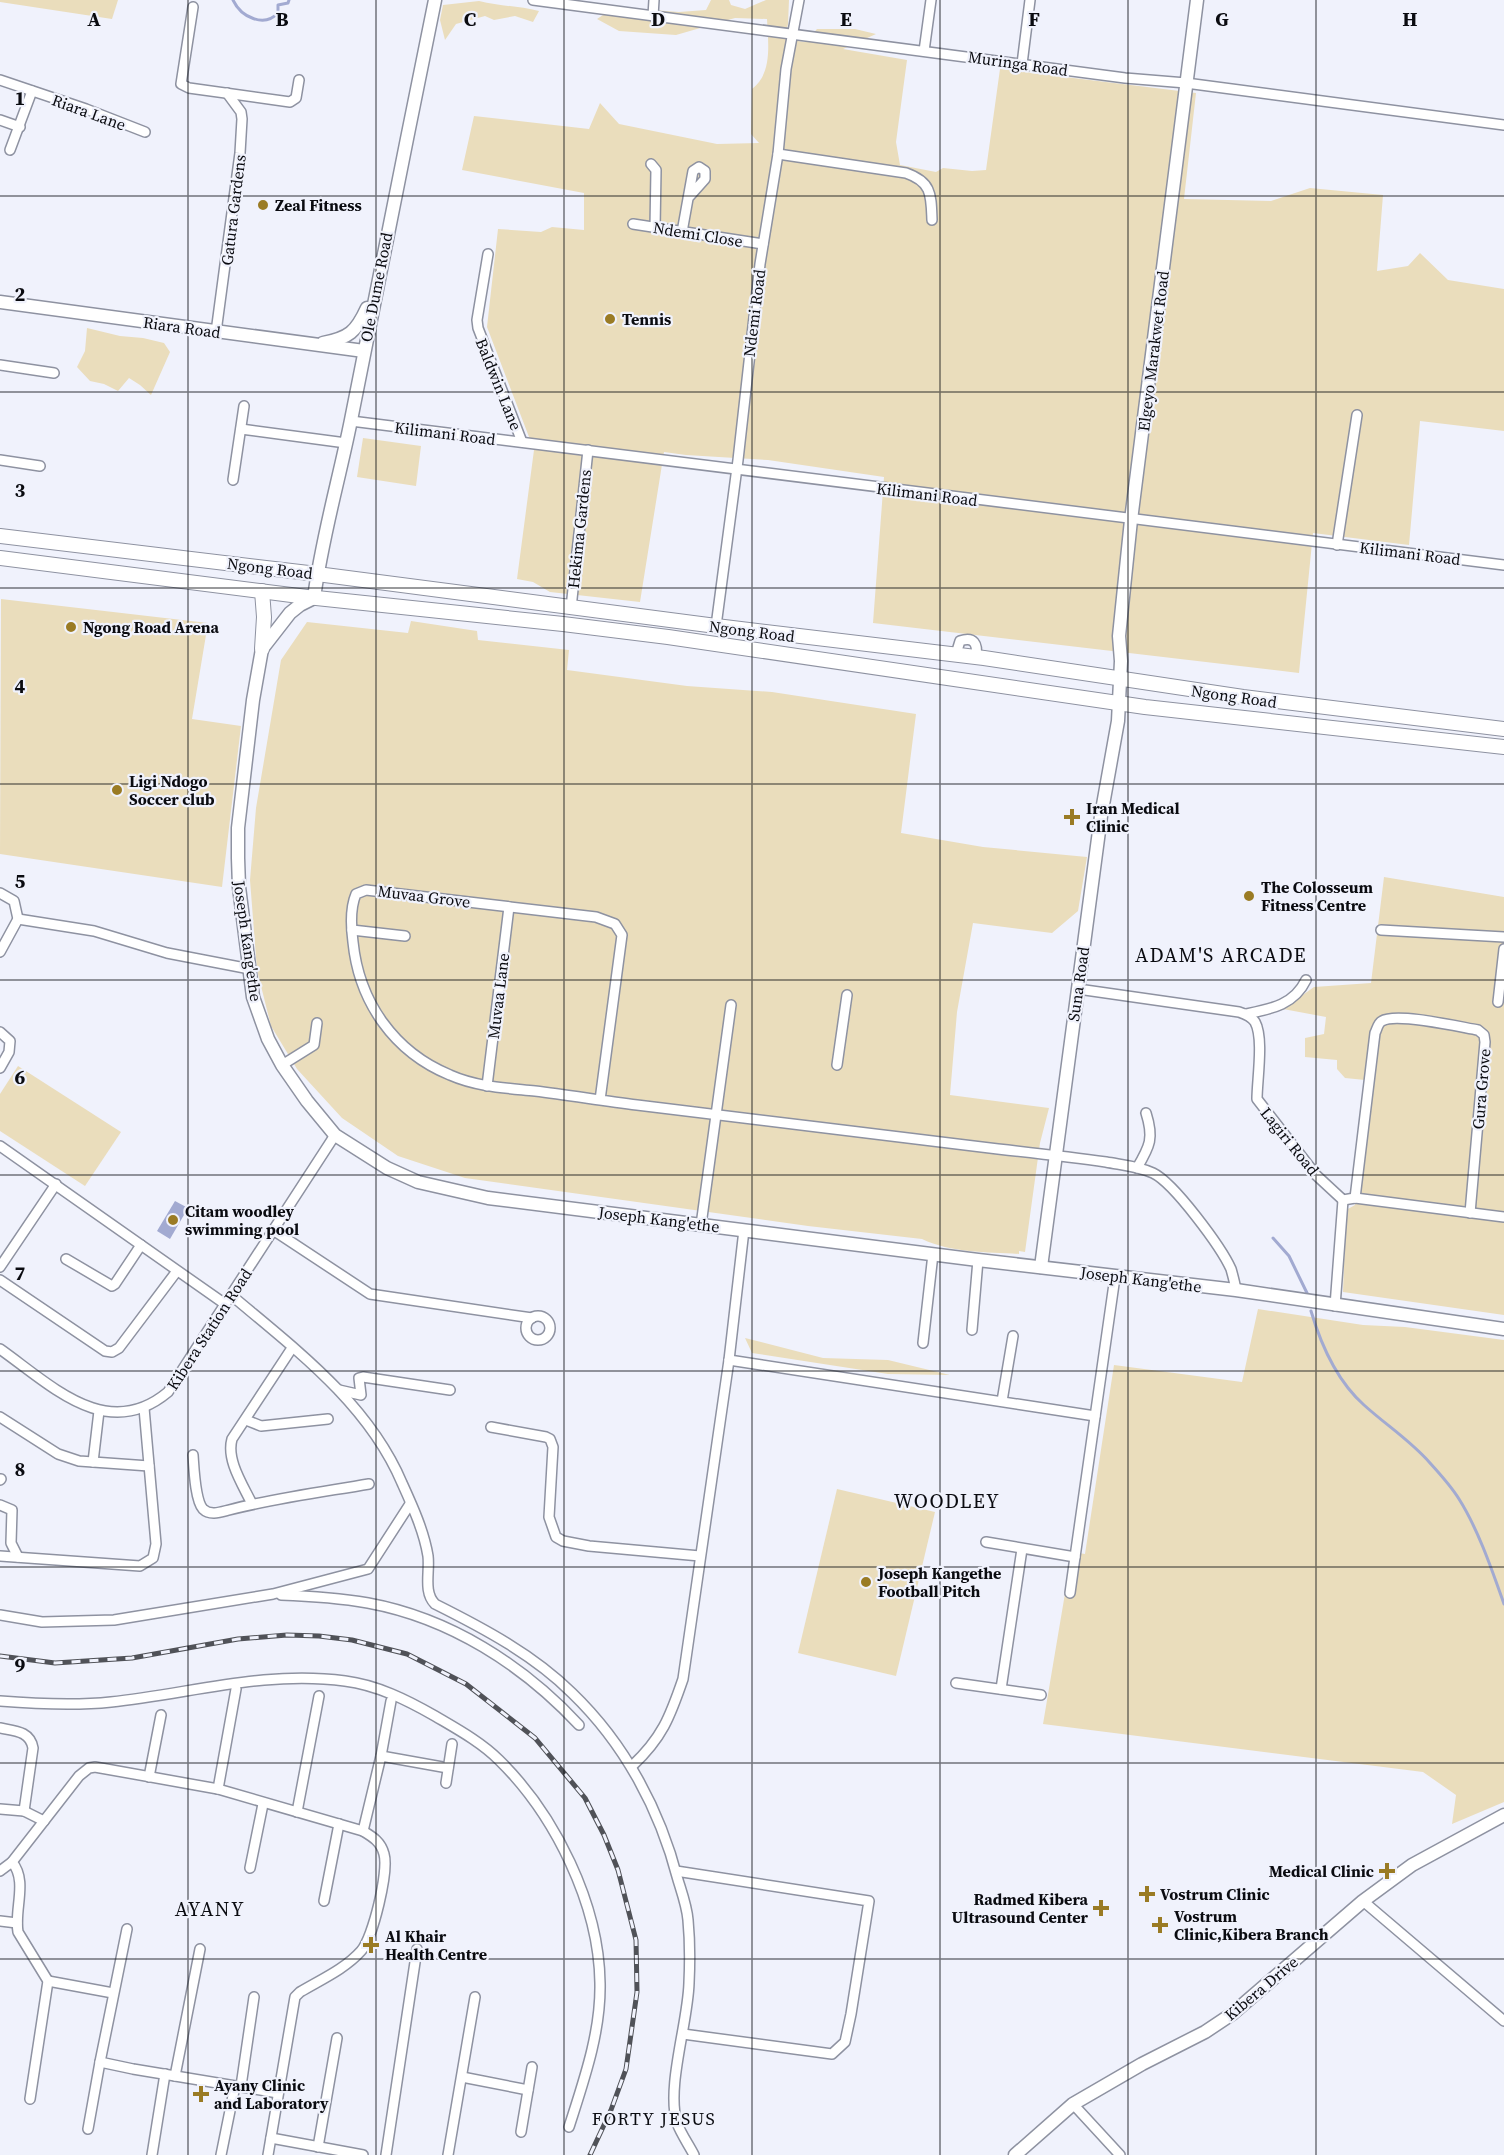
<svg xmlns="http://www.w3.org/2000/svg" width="1504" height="2155" font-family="'Source Serif 4',serif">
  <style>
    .green { fill: #eaddbc }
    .water { fill: #a2aad1 }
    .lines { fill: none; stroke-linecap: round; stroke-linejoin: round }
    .stream { stroke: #a2aad1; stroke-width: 3 }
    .minor-casing { stroke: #8e92a1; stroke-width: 12 }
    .tertiary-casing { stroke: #8e92a1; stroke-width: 15 }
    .secondary-casing { stroke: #8e92a1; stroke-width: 16 }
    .minor { stroke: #fff; stroke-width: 9 }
    .tertiary { stroke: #fff; stroke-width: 12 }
    .secondary { stroke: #fff; stroke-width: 14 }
    .rail-casing { stroke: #505258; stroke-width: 5 }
    .rail { stroke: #f0f2fc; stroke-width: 3; stroke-dasharray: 9; stroke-linecap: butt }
    .grid { fill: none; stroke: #0a0b10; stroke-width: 1.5; stroke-opacity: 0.55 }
    .poi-dot { fill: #9a7b24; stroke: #f0f2fc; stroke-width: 2 }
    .labels { text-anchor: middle; stroke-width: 4.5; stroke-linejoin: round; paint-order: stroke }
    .street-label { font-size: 16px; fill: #0a0b10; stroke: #f0f2fc }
    .poi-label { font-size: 16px; font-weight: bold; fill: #0a0b10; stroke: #f0f2fc; text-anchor: start }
    .neighbourhood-label { font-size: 18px; letter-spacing: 1.5px; fill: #0a0b10; stroke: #f0f2fc }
    .quarter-label { font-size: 20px; letter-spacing: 1.5px; fill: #0a0b10; stroke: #f0f2fc }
    .grid-label { font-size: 20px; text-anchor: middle; font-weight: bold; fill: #0a0b10; stroke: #f0f2fc; stroke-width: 4.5; stroke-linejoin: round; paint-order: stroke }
  </style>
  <rect width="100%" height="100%" fill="#f0f2fc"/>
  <!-- green -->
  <g class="green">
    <polygon points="0,0 118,0 112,19 0,2"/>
    <path d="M 711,0 L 729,0 L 731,5 L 745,9 L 766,0 L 789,0 L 788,24 L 784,39 L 805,42 L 817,29 L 855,29 L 876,34 L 843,49 L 907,60 L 896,142 L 900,165 L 936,172 L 943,168 L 972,171 L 986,170 L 1000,69 L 1196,93 L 1184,199 L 1271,201 L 1310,188 L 1383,195 L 1377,271 L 1408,266 L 1420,253 L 1448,280 L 1504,289 L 1504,431 L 1420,421 L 1409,545 L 1313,533 L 1299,673 L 873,623 L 884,477 L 768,460 L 686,455 L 664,452 L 640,602 L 550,592 L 533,582 L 517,579 L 534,450 L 487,327 L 498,229 L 541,232 L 552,227 L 584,230 L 584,193 L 462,170 L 474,116 L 589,129 L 600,103 L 619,124 L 717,144 L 759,143 L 751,134 L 752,89 C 773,73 768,43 767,19 L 735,18 L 676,35 L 619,31 L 597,19 L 615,7 L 679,12 L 706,10 Z"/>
    <path d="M 479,1 C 499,6 519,6 539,11 L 533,22 L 515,16 L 494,20 L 485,16 L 456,24 L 445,40 L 440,20 L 443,5 Z"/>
    <polygon points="87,328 120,336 143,338 164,343 170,352 151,395 140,385 129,378 118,391 104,384 90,381 77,367 85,351"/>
    <polygon points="363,438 421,446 416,486 357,477"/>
    <polygon points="1,599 208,623 192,719 241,726 222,887 0,854"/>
    <path d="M 411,621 L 477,631 L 478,640 L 569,650 L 567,670 L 687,686 L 772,692 L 916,714 L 901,833 L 983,847 L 1087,857 L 1078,911 L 1052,933 L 973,923 L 957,1012 L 950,1095 L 1049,1108 L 1040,1143 L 1025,1252 L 1019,1251 L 1019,1254 C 988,1252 951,1253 922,1239 L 808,1226 L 465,1178 L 398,1156 L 342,1118 L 297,1069 L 271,1026 L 257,970 L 250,880 L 256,808 L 281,660 L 307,622 L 408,633 Z"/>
    <polygon points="1384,877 1504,897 1504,1315 1343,1292 1346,1210 1355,1205 1365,1080 1345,1078 1337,1069 1337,1060 1305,1057 1305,1038 1324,1034 1326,1017 1283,1009 1314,987 1371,983"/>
    <polygon points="18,1066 121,1132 85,1186 0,1131 0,1094"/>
    <polygon points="1258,1309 1363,1325 1405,1327 1504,1340 1504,1802 1452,1824 1456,1795 1423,1772 1043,1724 1072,1552 1085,1554 1114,1365 1242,1382"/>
    <polygon points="745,1338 823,1358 888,1360 950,1375 888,1374 752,1353"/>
    <polygon points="837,1489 935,1512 896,1676 798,1653"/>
  </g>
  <!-- water -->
  <polygon class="water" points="175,1201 188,1208 170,1239 157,1231"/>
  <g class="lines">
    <!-- stream -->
    <g class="stream">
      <path d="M 233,0 C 241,17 264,28 278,13 L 278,5 L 288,3 L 289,0"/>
      <polyline points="1273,1238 1289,1256 1307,1293"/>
      <path d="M 1311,1311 C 1321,1345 1337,1381 1364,1405 C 1386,1425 1411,1441 1430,1463 C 1440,1474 1451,1486 1459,1499 C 1478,1529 1492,1570 1504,1604"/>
    </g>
    <!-- minor casing -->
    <g class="minor-casing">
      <g id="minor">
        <polyline points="533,0 1125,78 1186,83 1504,125"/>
        <polyline points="193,7 181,84 189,88 290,102 296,98 299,80"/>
        <polyline points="653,16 654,0"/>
        <polyline points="924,51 931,0"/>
        <polyline points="1022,64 1030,0"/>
        <polyline points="0,80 86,109 145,132"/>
        <polyline points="0,120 20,127"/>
        <polyline points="10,150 32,91"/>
        <path d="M 778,154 L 906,173 C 932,182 931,195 932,220"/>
        <polyline points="651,164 656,170 655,228"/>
        <polyline points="633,224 763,244"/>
        <polyline points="682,232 693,171 699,167 705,171 705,179 688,198"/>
        <polyline points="488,254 477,320 478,328 522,442"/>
        <polyline points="216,332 240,153 242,119 241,112 227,93"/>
        <polyline points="0,365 54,373"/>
        <path d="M 351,421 C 735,468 1119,519 1504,565"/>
        <polyline points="241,429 346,443"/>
        <polyline points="0,460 40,466"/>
        <polyline points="233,480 244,406"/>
        <polyline points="1337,545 1357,415"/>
        <polyline points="571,608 588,450"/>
        <polyline points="716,626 738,460 760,264 778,154 786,69 799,0"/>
        <path d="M 956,654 L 960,641 C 974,636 978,644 976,657"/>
        <polyline points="0,893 14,901 18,919"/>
        <polyline points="352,930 405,936"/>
        <polyline points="1381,930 1504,937"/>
        <polyline points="0,952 18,919 94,931 167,953 250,969"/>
        <path d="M 1078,989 L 1239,1012 C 1245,1014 1251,1016 1255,1022 C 1264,1038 1257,1080 1257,1099 L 1316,1175 L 1343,1200 L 1355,1198 L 1504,1217"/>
        <polyline points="1498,1002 1504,949"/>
        <path d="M 1246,1014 C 1271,1009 1294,1005 1306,980"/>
        <polyline points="0,1032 10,1041 9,1052 0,1068"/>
        <polyline points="282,1065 314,1045 317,1023"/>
        <polyline points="837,1065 847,995"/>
        <polyline points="487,1086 509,907"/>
        <path d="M 600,1100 L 622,935 L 615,924 L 596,917 L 366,890 L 356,894 C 350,908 351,927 353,942 C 359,1002 394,1052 450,1075 C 477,1087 506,1088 535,1091 C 569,1095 603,1101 637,1105 C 757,1119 878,1135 998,1149 C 1034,1153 1070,1157 1106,1162 C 1122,1165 1138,1166 1153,1173 C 1174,1183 1221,1247 1231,1269 C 1233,1276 1235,1284 1236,1290"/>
        <polyline points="0,1146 225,1304"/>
        <path d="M 1137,1168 C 1150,1146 1154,1138 1146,1113"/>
        <path d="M 1355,1198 L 1375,1033 C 1377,1029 1378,1023 1382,1021 C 1396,1012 1460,1027 1478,1030 L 1484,1035 L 1485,1042 L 1470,1213"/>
        <polyline points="701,1225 731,1005"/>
        <polyline points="273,1230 370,1294 532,1318"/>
        <polyline points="66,1259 112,1286 115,1284 141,1245"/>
        <polyline points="0,1267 56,1184"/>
        <polyline points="0,1280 105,1351 112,1352 119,1348 177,1271"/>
        <path d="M 231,1295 C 295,1349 368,1403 402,1483 C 412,1505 424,1531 428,1556 C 430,1572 423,1592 435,1604 C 483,1628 534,1655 572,1693 C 625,1744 660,1810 678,1880 C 682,1893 687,1907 688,1920 C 690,1941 690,1962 689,1983 C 688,2023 666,2087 677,2123 C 681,2134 689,2145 694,2155"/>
        <polyline points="1335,1306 1343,1200"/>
        <circle cx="538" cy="1328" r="12"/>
        <polyline points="972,1330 978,1260"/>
        <polyline points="923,1343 933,1254"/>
        <path d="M 0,1349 C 51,1385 107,1443 168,1392 L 335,1135"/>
        <polyline points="729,1360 1095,1416"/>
        <polyline points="339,1390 361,1395 359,1378 363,1377 450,1390"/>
        <polyline points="1002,1401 1013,1336"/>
        <polyline points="0,1417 58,1454 79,1461 149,1466"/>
        <polyline points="246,1420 261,1426 328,1419"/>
        <polyline points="491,1427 546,1437 550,1439 553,1447 549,1517 556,1537 563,1541 589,1546 700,1556"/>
        <path d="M 193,1455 C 194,1468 195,1500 203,1509 C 210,1516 221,1512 229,1510 C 275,1498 322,1492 369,1484"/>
        <polyline points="93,1462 99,1411"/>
        <polyline points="0,1480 1,1479"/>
        <path d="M 252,1504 C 243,1485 226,1460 232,1439 L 292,1348"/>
        <polyline points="0,1505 12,1510 11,1543 18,1557"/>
        <polyline points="986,1542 1075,1557 1115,1277"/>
        <polyline points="0,1556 140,1566 153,1558 156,1544 144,1408"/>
        <polyline points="1070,1593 1075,1557"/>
        <path d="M 281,1595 C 310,1596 339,1598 368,1603 C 450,1618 523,1665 579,1725"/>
        <polyline points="0,1615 42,1622 114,1620 273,1594 368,1569 410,1504"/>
        <polyline points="956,1683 1041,1695"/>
        <polyline points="1001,1689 1022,1549"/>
        <path d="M 0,1701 C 37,1704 74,1706 111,1702 C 189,1694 265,1670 345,1681 C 377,1685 407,1700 435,1716 C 457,1729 481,1742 499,1760 C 555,1815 599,1904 600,1983 C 601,2032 584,2080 569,2127"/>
        <path d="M 0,1728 C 15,1731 30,1731 33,1748 L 24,1811 L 0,1809"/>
        <polyline points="381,1756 448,1768"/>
        <path d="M 632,1766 C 662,1738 670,1717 683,1679 L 729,1360 L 744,1230"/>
        <polyline points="149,1777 161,1715"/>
        <polyline points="446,1783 452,1744"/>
        <polyline points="218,1789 236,1689"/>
        <polyline points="24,1811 44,1821"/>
        <polyline points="297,1812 319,1696"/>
        <polyline points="363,1831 381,1756 391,1701"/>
        <path d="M 12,1862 C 28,1881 14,1909 18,1932 L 48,1981 L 30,2099"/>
        <polyline points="250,1868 263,1804"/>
        <path d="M 0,1871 L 12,1862 L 79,1776 L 89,1768 L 95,1767 L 218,1789 L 363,1831 C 373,1837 381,1842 384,1854 C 389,1871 373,1938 361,1951 C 345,1969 320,1980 300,1992 L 295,1997 L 268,2155"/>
        <polyline points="676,1871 869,1901 851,2014 845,2042 832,2054 683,2034"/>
        <polyline points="324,1901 339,1824"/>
        <polyline points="1363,1901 1504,2021"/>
        <polyline points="0,1921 17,1923"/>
        <polyline points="48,1981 113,1993"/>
        <polyline points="100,2062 133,2069 278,2093"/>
        <polyline points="175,2076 200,1949"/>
        <polyline points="462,2077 528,2090"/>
        <polyline points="241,2086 254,1997"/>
        <polyline points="1073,2104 1120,2155"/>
        <polyline points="88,2129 100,2062 127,1929"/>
        <polyline points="521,2132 532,2067"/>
        <polyline points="271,2138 363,2155"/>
        <polyline points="318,2147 337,2038"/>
        <polyline points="152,2155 165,2074"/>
        <polyline points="221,2155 235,2086"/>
        <polyline points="386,2155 417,1949"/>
        <polyline points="448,2155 475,1997"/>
      </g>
    </g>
    <!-- tertiary casing -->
    <g class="tertiary-casing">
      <g id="tertiary">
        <path d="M 435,0 C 407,140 378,279 351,420 C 339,480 322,537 314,598 L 300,605 L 290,613 L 262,649 L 253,700 L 238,828 L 238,858 L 239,887 L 253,997 L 268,1039 L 282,1065 L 307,1101 L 335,1135 L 387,1168 L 418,1182 L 488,1198 L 978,1260 L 1236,1290 L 1504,1329"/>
        <polyline points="0,302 364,351"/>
        <path d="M 323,343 C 349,338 356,332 367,308"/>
        <polyline points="1041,1267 1101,816 1118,721 1121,661 1119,636 1131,520 1197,0"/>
        <polyline points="1015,2155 1073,2104 1142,2064 1205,2032 1232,2014 1363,1901 1412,1865 1504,1815"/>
      </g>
    </g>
    <!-- secondary casing -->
    <g class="secondary-casing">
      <g id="secondary">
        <polyline points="0,536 317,574 716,626 984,658 1243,697 1504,729"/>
        <polyline points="0,558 307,597 563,624 668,637 1145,707 1504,747"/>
        <polyline points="262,591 264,617 262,649"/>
      </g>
    </g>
    <!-- minor -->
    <use href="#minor" class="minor"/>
    <!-- tertiary -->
    <use href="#tertiary" class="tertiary"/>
    <!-- secondary -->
    <use href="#secondary" class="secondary"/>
    <!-- rail casing -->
    <g class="rail-casing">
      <polyline id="rail" points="0,1656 55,1663 132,1658 238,1639 287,1635 319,1636 352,1640 407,1654 466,1684 535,1738 585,1798 604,1835 618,1870 636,1940 637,1992 626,2069 611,2110 590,2155"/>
    </g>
    <!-- rail -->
    <use href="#rail" class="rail"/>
  </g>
  <!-- grid -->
  <path class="grid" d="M 188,0 L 188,2155M 376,0 L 376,2155M 564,0 L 564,2155M 752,0 L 752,2155M 940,0 L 940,2155M 1128,0 L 1128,2155M 1316,0 L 1316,2155M 0,196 L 1504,196M 0,392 L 1504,392M 0,588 L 1504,588M 0,784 L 1504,784M 0,980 L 1504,980M 0,1175 L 1504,1175M 0,1371 L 1504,1371M 0,1567 L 1504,1567M 0,1763 L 1504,1763M 0,1959 L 1504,1959"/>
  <!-- markers -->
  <g class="poi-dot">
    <circle cx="263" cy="205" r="6"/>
    <circle cx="610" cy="319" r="6"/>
    <circle cx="71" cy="627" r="6"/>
    <circle cx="117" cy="790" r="6"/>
    <path d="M1069 808h6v6h6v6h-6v6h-6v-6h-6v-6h6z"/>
    <circle cx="1249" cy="896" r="6"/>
    <circle cx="173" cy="1220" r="6"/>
    <circle cx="866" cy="1582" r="6"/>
    <path d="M1384 1862h6v6h6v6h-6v6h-6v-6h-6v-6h6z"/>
    <path d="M1144 1885h6v6h6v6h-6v6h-6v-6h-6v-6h6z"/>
    <path d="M1098 1899h6v6h6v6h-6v6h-6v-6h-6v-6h6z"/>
    <path d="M1157 1916h6v6h6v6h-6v6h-6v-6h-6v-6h6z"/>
    <path d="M368 1936h6v6h6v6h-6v6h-6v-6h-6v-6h6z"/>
    <path d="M198 2085h6v6h6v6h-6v6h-6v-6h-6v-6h6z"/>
  </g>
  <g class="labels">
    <!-- street labels -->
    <g class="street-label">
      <text transform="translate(1018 63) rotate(8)" y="6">Muringa Road</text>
      <text transform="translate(89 112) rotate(20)" y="6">Riara Lane</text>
      <text transform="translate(233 210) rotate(-83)" y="6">Gatura Gardens</text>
      <text transform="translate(698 234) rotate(9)" y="6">Ndemi Close</text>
      <text transform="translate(376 287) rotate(-79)" y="6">Ole Dume Road</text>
      <text transform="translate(754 313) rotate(-83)" y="6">Ndemi Road</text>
      <text transform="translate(182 327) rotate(8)" y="6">Riara Road</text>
      <text transform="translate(1153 351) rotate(-83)" y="6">Elgeyo Marakwet Road</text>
      <text transform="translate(499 384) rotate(68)" y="6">Baldwin Lane</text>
      <text transform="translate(445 433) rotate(7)" y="6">Kilimani Road</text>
      <text transform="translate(927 494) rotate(7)" y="6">Kilimani Road</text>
      <text transform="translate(579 529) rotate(-84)" y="6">Hekima Gardens</text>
      <text transform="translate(1410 553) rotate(7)" y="6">Kilimani Road</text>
      <text transform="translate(270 568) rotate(7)" y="6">Ngong Road</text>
      <text transform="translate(752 631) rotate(7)" y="6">Ngong Road</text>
      <text transform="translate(1234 696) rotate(8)" y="6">Ngong Road</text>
      <text transform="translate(424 896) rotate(7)" y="6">Muvaa Grove</text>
      <text transform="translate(248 941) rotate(82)" y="6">Joseph Kang'ethe</text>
      <text transform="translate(1078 984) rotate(-82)" y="6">Suna Road</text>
      <text transform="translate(498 996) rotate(-83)" y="6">Muvaa Lane</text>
      <text transform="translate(1481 1089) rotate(-85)" y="6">Gura Grove</text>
      <text transform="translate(1290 1141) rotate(51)" y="6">Lagiri Road</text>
      <text transform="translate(659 1219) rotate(7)" y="6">Joseph Kang'ethe</text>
      <text transform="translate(1141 1279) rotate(7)" y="6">Joseph Kang'ethe</text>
      <text transform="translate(209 1329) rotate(-57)" y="6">Kibera Station Road</text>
      <text transform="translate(1261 1988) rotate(-40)" y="6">Kibera Drive</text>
    </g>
    <!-- poi labels -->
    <g class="poi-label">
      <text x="275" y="211">Zeal Fitness</text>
      <text x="622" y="325">Tennis</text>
      <text x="83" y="633">Ngong Road Arena</text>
      <text x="129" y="787">Ligi Ndogo<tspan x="129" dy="18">Soccer club</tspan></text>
      <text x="1086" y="814">Iran Medical<tspan x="1086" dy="18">Clinic</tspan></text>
      <text x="1261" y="893">The Colosseum<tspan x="1261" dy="18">Fitness Centre</tspan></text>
      <text x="185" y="1217">Citam woodley<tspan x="185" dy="18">swimming pool</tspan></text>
      <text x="878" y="1579">Joseph Kangethe<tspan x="878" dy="18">Football Pitch</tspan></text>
      <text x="1374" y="1877" text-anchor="end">Medical Clinic</text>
      <text x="1160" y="1900">Vostrum Clinic</text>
      <text x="1088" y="1905" text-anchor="end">Radmed Kibera<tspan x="1088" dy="18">Ultrasound Center</tspan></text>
      <text x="1174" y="1922">Vostrum<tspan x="1174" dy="18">Clinic,Kibera Branch</tspan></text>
      <text x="385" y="1942">Al Khair<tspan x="385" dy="18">Health Centre</tspan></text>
      <text x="214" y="2091">Ayany Clinic<tspan x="214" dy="18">and Laboratory</tspan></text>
    </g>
    <!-- neighbourhood labels -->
    <g class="neighbourhood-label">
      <text x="654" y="2125">FORTY JESUS</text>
    </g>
    <!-- quarter labels -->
    <g class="quarter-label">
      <text x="1221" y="962">ADAM'S ARCADE</text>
      <text x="947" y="1508">WOODLEY</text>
      <text x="210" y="1916">AYANY</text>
    </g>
  </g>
  <g class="grid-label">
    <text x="94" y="26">A</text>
    <text x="282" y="26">B</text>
    <text x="470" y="26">C</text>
    <text x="658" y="26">D</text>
    <text x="846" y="26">E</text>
    <text x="1034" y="26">F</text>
    <text x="1222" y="26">G</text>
    <text x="1410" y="26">H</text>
    <text x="20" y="105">1</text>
    <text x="20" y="301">2</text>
    <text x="20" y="497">3</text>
    <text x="20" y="693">4</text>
    <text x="20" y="888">5</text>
    <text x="20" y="1084">6</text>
    <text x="20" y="1280">7</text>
    <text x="20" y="1476">8</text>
    <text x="20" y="1672">9</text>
  </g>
</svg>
